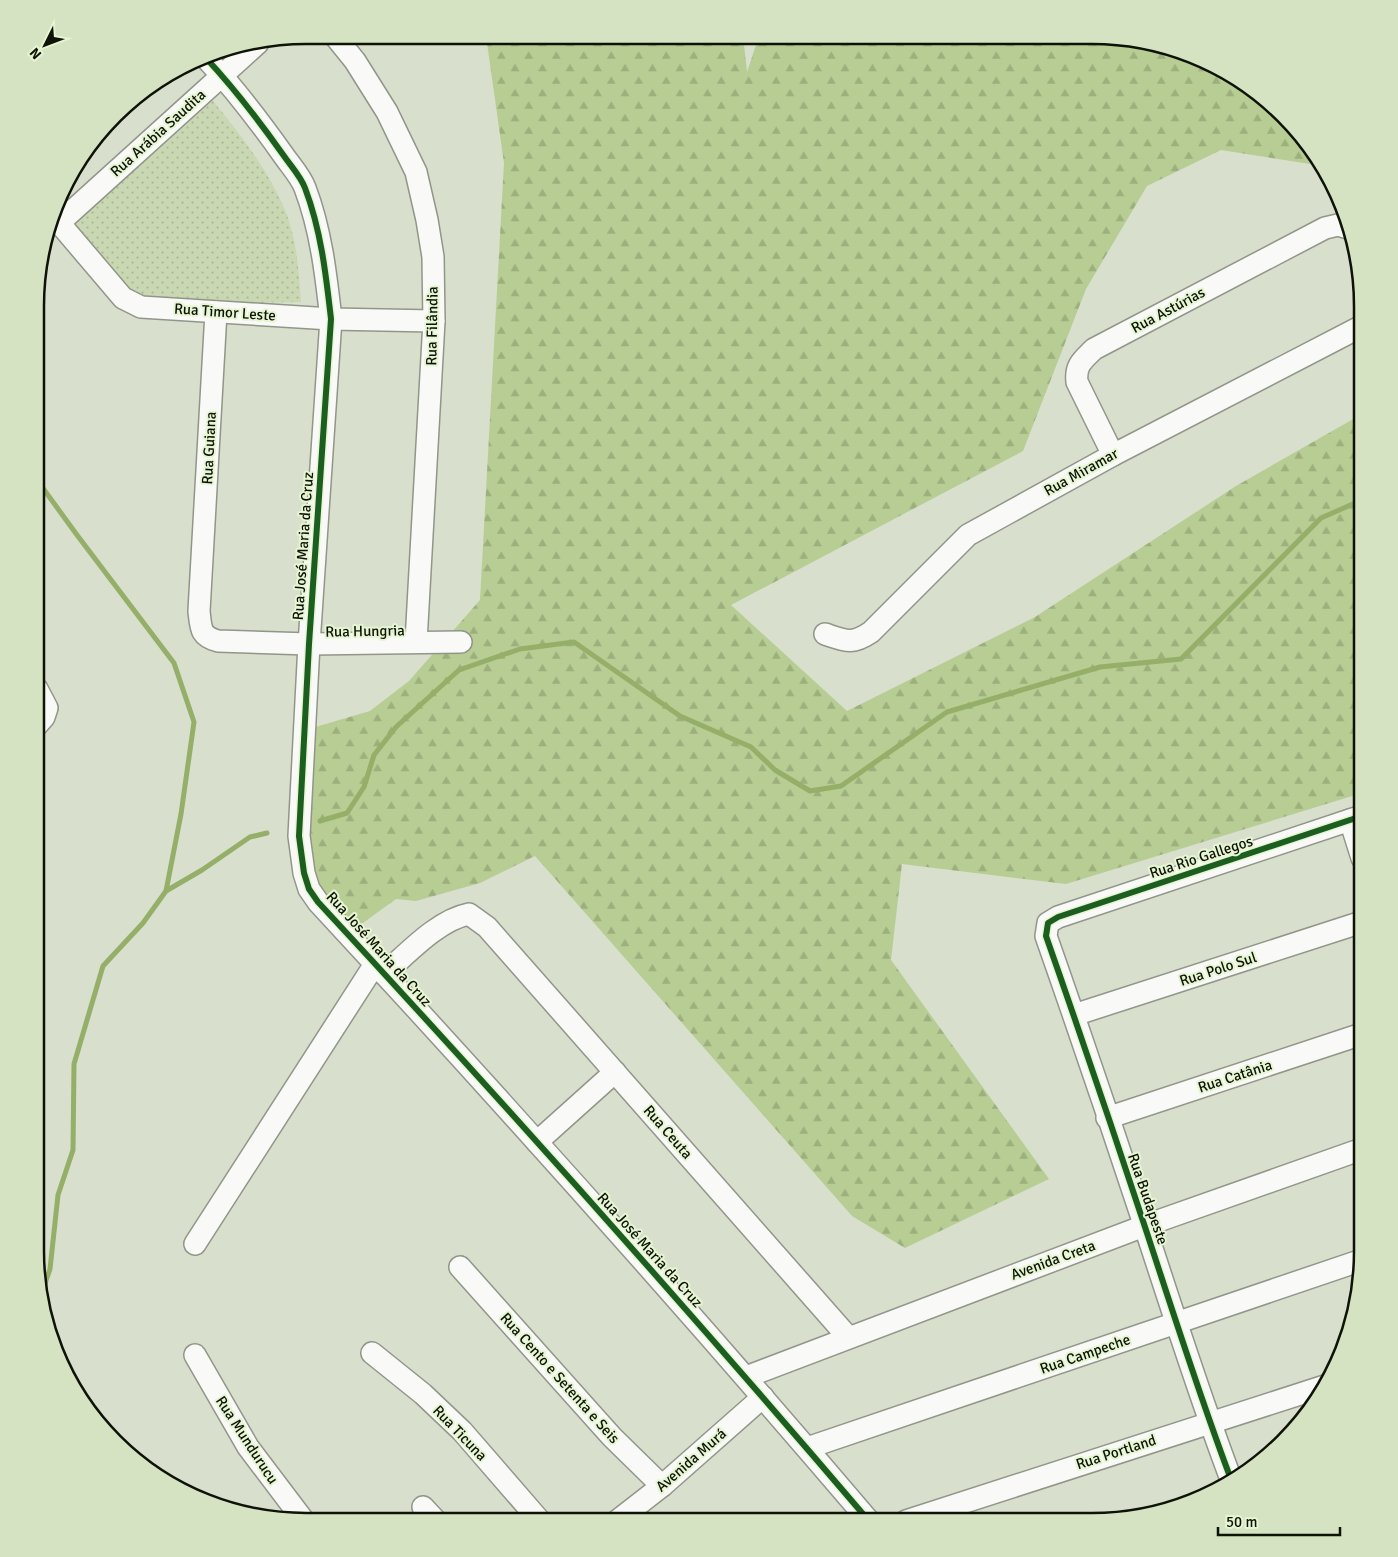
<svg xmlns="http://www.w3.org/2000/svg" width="1398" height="1557" font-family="Signika,sans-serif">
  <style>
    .grass { fill: url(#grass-dots) }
    .forest { fill: url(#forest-firs) }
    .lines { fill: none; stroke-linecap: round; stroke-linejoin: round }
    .stream { stroke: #95ae68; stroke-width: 5 }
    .minor-casing { stroke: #919689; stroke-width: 24 }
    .minor { stroke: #f9faf8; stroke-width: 21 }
    .cycleway-casing { stroke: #e6f5d2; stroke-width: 9 }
    .cycleway { stroke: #1b5e20; stroke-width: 6 }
    .labels { text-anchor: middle; stroke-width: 4; stroke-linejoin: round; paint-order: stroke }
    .street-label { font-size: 15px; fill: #0e1207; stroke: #e6f5d2 }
    .rim { fill: none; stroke: #0e1207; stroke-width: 2.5 }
  </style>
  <defs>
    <pattern id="grass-dots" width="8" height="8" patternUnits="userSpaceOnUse" patternTransform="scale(1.25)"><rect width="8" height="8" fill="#c9d8b2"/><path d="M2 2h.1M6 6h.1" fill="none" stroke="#abb898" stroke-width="1.8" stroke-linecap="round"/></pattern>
    <pattern id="forest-firs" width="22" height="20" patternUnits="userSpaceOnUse" patternTransform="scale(1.25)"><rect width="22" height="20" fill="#b7cd93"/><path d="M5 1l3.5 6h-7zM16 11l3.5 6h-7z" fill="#9caf7d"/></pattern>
  </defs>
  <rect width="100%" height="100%" fill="#d8dfcd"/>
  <!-- grass -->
  <path class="grass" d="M 210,97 C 239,133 270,171 287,215 C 297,243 299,273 301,302 L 231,303 L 143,297 L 129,288 L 71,223 Z"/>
  <!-- forest -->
  <polygon class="forest" points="486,36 743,36 747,72 759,36 1127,37 1228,71 1283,114 1318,156 1323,166 1221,150 1147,186 1086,289 1023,451 731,605 847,711 1035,617 1236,486 1362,414 1362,793 1066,884 902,864 891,960 1049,1179 905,1248 852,1216 535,856 480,883 416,901 396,899 356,928 319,891 310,869 307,833 312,728 370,711 409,681 480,600 504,163"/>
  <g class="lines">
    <!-- stream -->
    <g class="stream">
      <polyline points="37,480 77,535 174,663 194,722 181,814 166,891"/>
      <polyline points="320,821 347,813 364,787 374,755 396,727 459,670 520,649 574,642 680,716 751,747 775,770 810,791 841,786 947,712 1100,667 1181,659 1321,518 1362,500"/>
      <polyline points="41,1295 50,1269 58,1195 73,1150 74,1064 103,966 143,923 166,891 202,870 250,837 267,833"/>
    </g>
    <!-- minor casing -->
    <g class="minor-casing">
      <g id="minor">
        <polyline points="334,35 355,61 387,112 416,172 427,220 433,257 434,321 416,642"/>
        <path d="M 205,57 C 234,88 260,122 284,156 C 291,166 301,177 305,188 C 321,230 326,275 331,319 L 309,644 L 299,836 L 304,873 L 309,889 L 318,902 C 506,1105 690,1311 869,1521"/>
        <polyline points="55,218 123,298 141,307 331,319 434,321"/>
        <polyline points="59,223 258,43"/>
        <path d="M 216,312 L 199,611 C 201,629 200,636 218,641 L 309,644 L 461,642"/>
        <path d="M 1113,455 L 1077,382 C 1075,365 1083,360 1094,349 L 1325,228 L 1338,225 L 1351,229"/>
        <path d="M 825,634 C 846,641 852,645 871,632 L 968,535 L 1113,455 L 1362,326"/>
        <polyline points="37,725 44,717 47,708 37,689"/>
        <polyline points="1350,820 1362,858"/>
        <path d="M 384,974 C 408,953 438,920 469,914 L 487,927 L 848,1337"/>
        <polyline points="1074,1015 1362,922"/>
        <polyline points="1107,1118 1362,1034"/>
        <polyline points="537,1142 615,1072"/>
        <polyline points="195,1244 375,964"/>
        <polyline points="460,1267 612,1437 662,1486"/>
        <polyline points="372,1353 423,1394 462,1431 540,1521"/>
        <polyline points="195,1355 248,1447 304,1521"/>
        <polyline points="746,1377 1144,1226 1362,1149"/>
        <polyline points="807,1448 1362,1260"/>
        <path d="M 1232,1482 C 1200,1398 1173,1312 1145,1227 C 1113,1130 1080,1033 1046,936 L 1048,923 L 1058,917 L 1362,816"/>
        <polyline points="423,1507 436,1521"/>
        <polyline points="617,1521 662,1486 763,1397"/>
        <polyline points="906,1521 1328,1385"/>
      </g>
    </g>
    <!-- minor -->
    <use href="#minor" class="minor"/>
    <!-- cycleway casing -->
    <g class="cycleway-casing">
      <g id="cycleway">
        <path d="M 205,57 C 234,88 260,122 284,156 C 291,166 301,177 305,188 C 321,230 326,275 331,319 L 309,644 L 299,836 L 304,873 L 309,889 L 318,902 C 506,1105 690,1311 869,1521"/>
        <path d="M 1232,1482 C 1200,1398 1173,1312 1145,1227 C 1113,1130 1080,1033 1046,936 L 1048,923 L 1058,917 L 1362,816"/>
      </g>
    </g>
    <!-- cycleway -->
    <use href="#cycleway" class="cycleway"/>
  </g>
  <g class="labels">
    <!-- street labels -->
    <g class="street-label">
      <text transform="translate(158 133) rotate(-42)" y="5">Rua Arábia Saudita</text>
      <text transform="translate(1168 310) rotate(-28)" y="5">Rua Astúrias</text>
      <text transform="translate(225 312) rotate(4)" y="5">Rua Timor Leste</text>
      <text transform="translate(432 326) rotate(-89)" y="5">Rua Filândia</text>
      <text transform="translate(209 448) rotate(-87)" y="5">Rua Guiana</text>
      <text transform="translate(1081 472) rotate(-29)" y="5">Rua Miramar</text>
      <text transform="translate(303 546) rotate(-86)" y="5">Rua José Maria da Cruz</text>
      <text transform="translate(365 631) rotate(-1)" y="5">Rua Hungria</text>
      <text transform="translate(1201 857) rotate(-18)" y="5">Rua Rio Gallegos</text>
      <text transform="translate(379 949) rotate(48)" y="5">Rua José Maria da Cruz</text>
      <text transform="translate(1218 969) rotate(-18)" y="5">Rua Polo Sul</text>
      <text transform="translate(1235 1076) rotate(-18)" y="5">Rua Catânia</text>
      <text transform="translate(668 1132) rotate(49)" y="5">Rua Ceuta</text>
      <text transform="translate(1148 1199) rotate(71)" y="5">Rua Budapeste</text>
      <text transform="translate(650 1250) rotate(48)" y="5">Rua José Maria da Cruz</text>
      <text transform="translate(1053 1260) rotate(-20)" y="5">Avenida Creta</text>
      <text transform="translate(1085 1354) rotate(-19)" y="5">Rua Campeche</text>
      <text transform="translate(560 1378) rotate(48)" y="5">Rua Cento e Setenta e Seis</text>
      <text transform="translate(460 1433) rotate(46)" y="5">Rua Ticuna</text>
      <text transform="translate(247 1440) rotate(57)" y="5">Rua Mundurucu</text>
      <text transform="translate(1116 1452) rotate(-18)" y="5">Rua Portland</text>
      <text transform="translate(691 1460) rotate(-41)" y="5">Avenida Murá</text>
    </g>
  </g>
  <!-- crop -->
  <path d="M0 0H1398V1557H0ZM306 44H1092A262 262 0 0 1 1354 306V1251A262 262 0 0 1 1092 1513H306A262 262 0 0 1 44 1251V306A262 262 0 0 1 306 44Z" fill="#d5e3c2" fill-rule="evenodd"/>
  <path class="rim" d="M306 44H1092A262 262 0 0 1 1354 306V1251A262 262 0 0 1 1092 1513H306A262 262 0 0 1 44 1251V306A262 262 0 0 1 306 44Z"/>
  <!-- north arrow -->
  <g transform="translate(45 45) rotate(228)" stroke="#e6f5d2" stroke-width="4" paint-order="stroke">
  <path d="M0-4L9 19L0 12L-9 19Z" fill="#0e1207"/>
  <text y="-8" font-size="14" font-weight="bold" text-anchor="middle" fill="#0e1207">N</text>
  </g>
  <!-- scale -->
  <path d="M1218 1527v8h122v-8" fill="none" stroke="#0e1207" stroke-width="2.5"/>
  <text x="1226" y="1527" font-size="15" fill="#0e1207" stroke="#e6f5d2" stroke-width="4" paint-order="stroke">50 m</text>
</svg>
